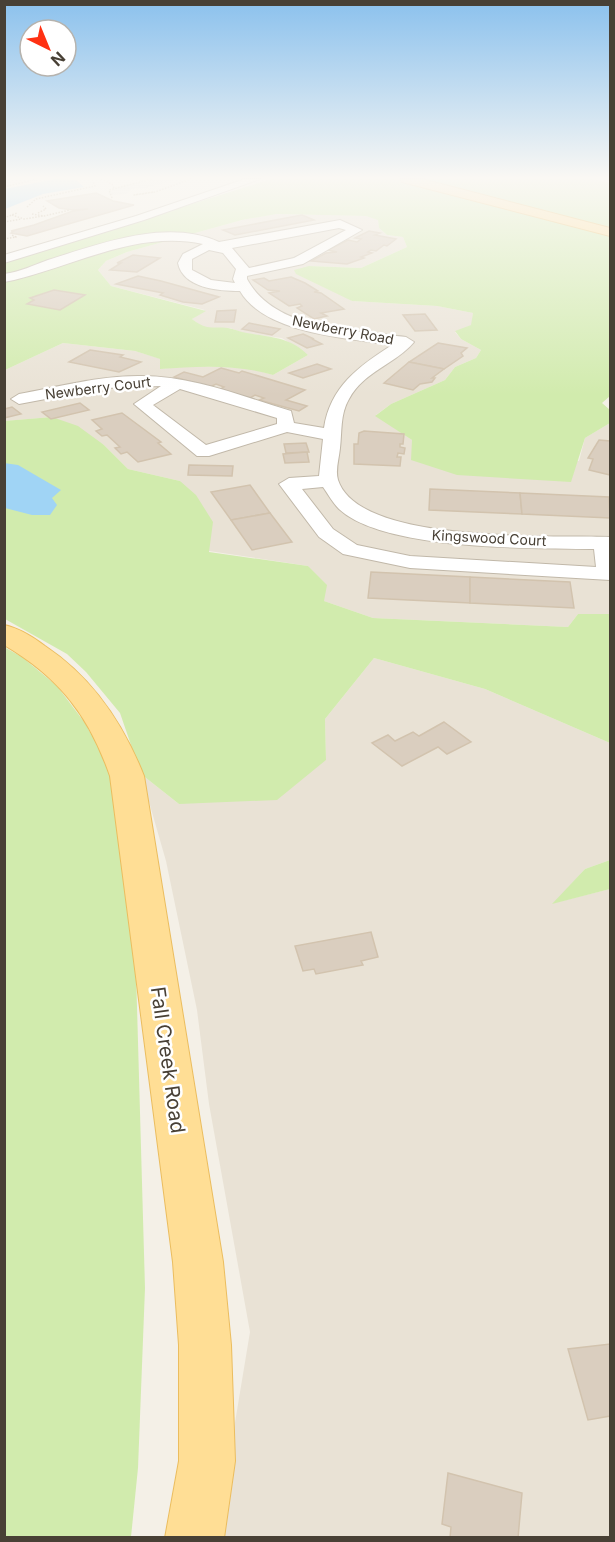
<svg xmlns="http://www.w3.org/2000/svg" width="615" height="1542" font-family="Inter,sans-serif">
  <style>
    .residential { fill: #e9e2d5 }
    .green { fill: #d1ebad }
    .parking { fill: #e5e3df }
    .water { fill: #a0d4f5 }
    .building { fill: #dacebf; stroke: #d2c3ae; stroke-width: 1.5 }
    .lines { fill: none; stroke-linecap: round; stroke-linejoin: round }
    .minor-casing { stroke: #c1b8a9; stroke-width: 2 }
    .major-casing { stroke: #ebbd5f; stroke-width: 2 }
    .path { stroke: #c3b399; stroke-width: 1.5; stroke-dasharray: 1.5 1.5; stroke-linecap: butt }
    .minor { fill: #fff; fill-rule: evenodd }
    .major { fill: #ffde95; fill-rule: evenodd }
    .labels { text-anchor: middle; stroke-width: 5; stroke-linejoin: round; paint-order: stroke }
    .far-street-label { font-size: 14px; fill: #484035; stroke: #fff }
    .near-street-label { font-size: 20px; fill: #484035; stroke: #fff }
  </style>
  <rect width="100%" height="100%" fill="#f4f0e7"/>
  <!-- residential -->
  <g class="residential">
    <polygon points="277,214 366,216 378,219 379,228 387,235 403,237 407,247 361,268 309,266 352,301 437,306 473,313 472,325 455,332 461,339 481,350 476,358 455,367 445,380 391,404 376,415 412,440 579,461 585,438 610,423 610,614 578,614 568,627 373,618 324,601 308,566 209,551 180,481 128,469 104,445 52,417 5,421 5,370 63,343 135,351 161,359 160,369 192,366 250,368 273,375 308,355 282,338 243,333 230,328 204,328 192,319 205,310 111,286 98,270 106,261 127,252 242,220"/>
    <polygon points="374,658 485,689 610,743 610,860 585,869 554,903 610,889 610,1537 216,1537 250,1332 209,1104 197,1010 166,861 141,774 179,804 326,760 325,719"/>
  </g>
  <!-- green -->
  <g class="green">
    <path d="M 271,179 L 595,179 L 610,183 L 610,396 L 602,403 L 610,410 L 610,423 L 585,438 L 571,482 L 457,475 L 411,460 L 412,440 L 375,416 L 391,404 L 445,380 L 455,367 L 476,358 L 481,350 L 461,339 L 455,331 L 471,325 L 473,313 L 437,306 L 352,301 L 296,274 L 294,270 L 309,266 L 361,268 L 407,247 L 403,237 L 387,235 L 379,228 L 378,220 L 366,216 L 277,214 L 242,220 L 127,252 L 106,261 L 98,270 L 111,286 L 206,311 L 192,319 C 208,331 211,326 228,328 C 234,329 240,332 247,333 C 270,337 291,337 308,355 L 273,375 C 236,364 198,366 160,369 L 160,359 L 135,351 L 63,343 L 5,370 L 5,263 Z"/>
    <polygon points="52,417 78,426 104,445 128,469 180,481 196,495 213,522 209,552 308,566 327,585 324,601 373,618 568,627 578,614 610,614 610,743 485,689 374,658 325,719 326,760 277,800 179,804 141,774 120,713 86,672 67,654 5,619 4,421"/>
    <polygon points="4,647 22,657 57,686 85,723 108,765 134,901 145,1288 138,1468 131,1537 5,1537"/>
    <polygon points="610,860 610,889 552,904 585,869"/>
  </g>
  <!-- parking -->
  <polygon class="parking" points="152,179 178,179 146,188 131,189 127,194 110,195 108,193 115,188"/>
  <!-- water -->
  <g class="water">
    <polygon points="55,179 76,180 84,187 43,194 5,209 5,189"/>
    <polygon points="4,463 18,465 61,490 52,498 57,505 50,515 32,515 5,508"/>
  </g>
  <!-- building -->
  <g class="building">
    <polygon points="96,193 113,201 134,205 27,236 11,233 14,231 11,231 34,225 73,211 88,209 73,210 59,208 47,201"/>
    <polygon points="302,215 314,220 235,235 223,230"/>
    <polygon points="369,231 380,233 375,235 396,239 387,246 384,245 376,251 371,250 368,252 372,253 361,257 364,258 347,264 311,261 326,253 337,252 328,250 348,240 357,242 361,239 355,238"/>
    <polygon points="133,255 160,258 137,272 110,270 121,263 117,263"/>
    <polygon points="138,276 161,281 219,297 202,304 183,302 160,295 163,293 116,284"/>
    <polygon points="291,277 305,283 318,291 314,292 321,293 344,309 321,313 327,316 314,319 297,308 302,306 300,304 289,306 269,293 280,291 268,290 253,280 264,278 269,281"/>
    <polygon points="54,290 85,295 60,310 27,304 34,300 30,298"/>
    <polygon points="236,310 234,322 215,322 217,311"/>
    <polygon points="425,314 437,330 415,331 403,315"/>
    <polygon points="249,323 264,326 280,329 272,335 242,329"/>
    <polygon points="303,334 314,339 312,339 322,344 307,348 288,338"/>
    <polygon points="438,343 467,348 461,353 463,356 444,369 409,362"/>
    <polygon points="90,350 123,355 120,357 141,362 119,372 69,362"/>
    <polygon points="409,362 444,369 432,378 435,378 432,382 420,384 413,390 384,383"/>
    <polygon points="317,364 331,369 303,378 289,373"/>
    <polygon points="221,368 239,373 242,371 305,390 286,400 307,406 299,411 259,400 264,398 255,395 250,398 219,390 224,387 216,384 210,387 174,377 184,372 203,377"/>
    <polygon points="80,403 89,410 51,419 42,412"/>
    <polygon points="12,407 21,414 4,418 4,409"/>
    <polygon points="122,413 161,442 158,443 171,454 138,462 127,452 121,454 115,448 120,447 107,435 102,436 96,431 102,429 92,420"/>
    <polygon points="364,431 404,434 403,444 400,444 400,447 405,448 404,454 398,453 397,457 401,457 400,466 354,464 354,444 358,444 359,433"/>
    <polygon points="599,440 610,441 610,475 589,470 593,459 588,458"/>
    <polygon points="306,443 309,452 286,453 284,444"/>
    <polygon points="307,452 309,462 285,463 283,454"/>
    <polygon points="189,465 233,466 232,476 188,475"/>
    <polygon points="250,485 270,513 231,520 211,492"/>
    <polygon points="430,489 520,493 522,514 429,510"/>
    <polygon points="520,493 609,497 610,518 522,514"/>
    <polygon points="270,513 292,542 252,550 231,520"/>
    <polygon points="371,572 470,577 470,603 368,598"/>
    <polygon points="470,577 570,582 574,608 470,603"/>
    <polygon points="444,722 471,742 447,754 438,747 402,766 372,743 388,735 395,741 413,732 419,736"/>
    <polygon points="371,932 378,957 361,961 363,965 316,974 314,969 303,971 295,946"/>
    <polygon points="610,1344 610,1416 588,1420 568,1349"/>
    <polygon points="448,1473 522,1493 518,1538 450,1538 451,1527 442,1524"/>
  </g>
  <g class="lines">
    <!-- minor casing -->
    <g class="minor-casing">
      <g id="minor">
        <polygon points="245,179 260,179 144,220 4,263 4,255 136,216"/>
        <path d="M 340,220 L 362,230 L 303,264 L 247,276 L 247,279 C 275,331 354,330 406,337 L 414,342 C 396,364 364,371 349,399 C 340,414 342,432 340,448 C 339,459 335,470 338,480 C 359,545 555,535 610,537 L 610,580 L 410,568 L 343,554 L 319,537 L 279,484 L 289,478 L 319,476 L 323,439 L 287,432 L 209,456 L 197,456 L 134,404 L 161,386 L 104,388 L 19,404 L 11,399 L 19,394 C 58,387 98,376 138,376 C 191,375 241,396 291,411 L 294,423 L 324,428 C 330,387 359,366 392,345 C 347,338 265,334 240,291 C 218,291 183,288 178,263 L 183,254 L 203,244 C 138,230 76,265 14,280 L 4,282 L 4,274 C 20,272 34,265 48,260 C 99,244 167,218 219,242 ZM 339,228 L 346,230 L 294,258 L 249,268 L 232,248 ZM 209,250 L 223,253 L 236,269 L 233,279 L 235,283 L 211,280 L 192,270 L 192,259 ZM 180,389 L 277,418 L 277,424 L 206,445 L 153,405 ZM 323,487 C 328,494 333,503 339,509 C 384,551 534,548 594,549 L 596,567 L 410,556 L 357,545 L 333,529 L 302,489 Z"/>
      </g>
    </g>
    <!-- major casing -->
    <g class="major-casing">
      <g id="major">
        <polygon points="401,179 422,179 610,228 610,236 402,182"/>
        <path d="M 4,625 C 19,628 33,637 45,646 C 93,678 123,723 144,776 L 223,1262 L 231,1345 L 235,1461 L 224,1538 L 165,1538 L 179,1461 L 179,1345 L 173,1262 L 110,776 C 89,716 60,678 4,645 Z"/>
      </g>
    </g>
    <!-- path -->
    <g class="path">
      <polyline points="101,179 112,184 114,188"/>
      <polyline points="4,187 37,179"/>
      <polyline points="153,192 134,195 155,192 191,179"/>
      <polyline points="112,198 109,190 152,179"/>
      <polyline points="27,207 36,199 95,186 92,179"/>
      <polyline points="38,213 46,209 43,206"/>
      <polyline points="32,214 44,216 70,210"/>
      <polyline points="12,215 24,219 43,216"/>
      <polyline points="4,218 17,213"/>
      <polyline points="4,222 21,219"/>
      <polyline points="4,239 16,237 12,235"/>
    </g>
    <!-- minor -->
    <use href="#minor" class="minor"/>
    <!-- major -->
    <use href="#major" class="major"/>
  </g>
  <!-- sky -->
  <linearGradient id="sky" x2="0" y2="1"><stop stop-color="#8bc1ed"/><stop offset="0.45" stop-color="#faf8f4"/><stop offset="1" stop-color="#faf8f4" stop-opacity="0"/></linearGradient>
  <rect width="615" height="395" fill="url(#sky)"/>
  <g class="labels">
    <!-- far-street labels -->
    <g class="far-street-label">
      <text transform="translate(343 330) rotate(11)" y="5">Newberry Road</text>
      <text transform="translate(98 388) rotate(-7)" y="5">Newberry Court</text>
      <text transform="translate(489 538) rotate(3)" y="5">Kingswood Court</text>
    </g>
    <!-- near-street labels -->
    <g class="near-street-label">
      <text transform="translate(168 1060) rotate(82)" y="7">Fall Creek Road</text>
    </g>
  </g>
  <!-- border -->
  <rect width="615" height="1542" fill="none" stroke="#484035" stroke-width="12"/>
  <!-- north arrow -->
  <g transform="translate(48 48) rotate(137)"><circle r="28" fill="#ffffff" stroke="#b6b3ae" stroke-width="1.5"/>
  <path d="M0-4.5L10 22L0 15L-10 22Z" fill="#ff3113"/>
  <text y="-9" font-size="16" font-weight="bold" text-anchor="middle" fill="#484035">N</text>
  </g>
</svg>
